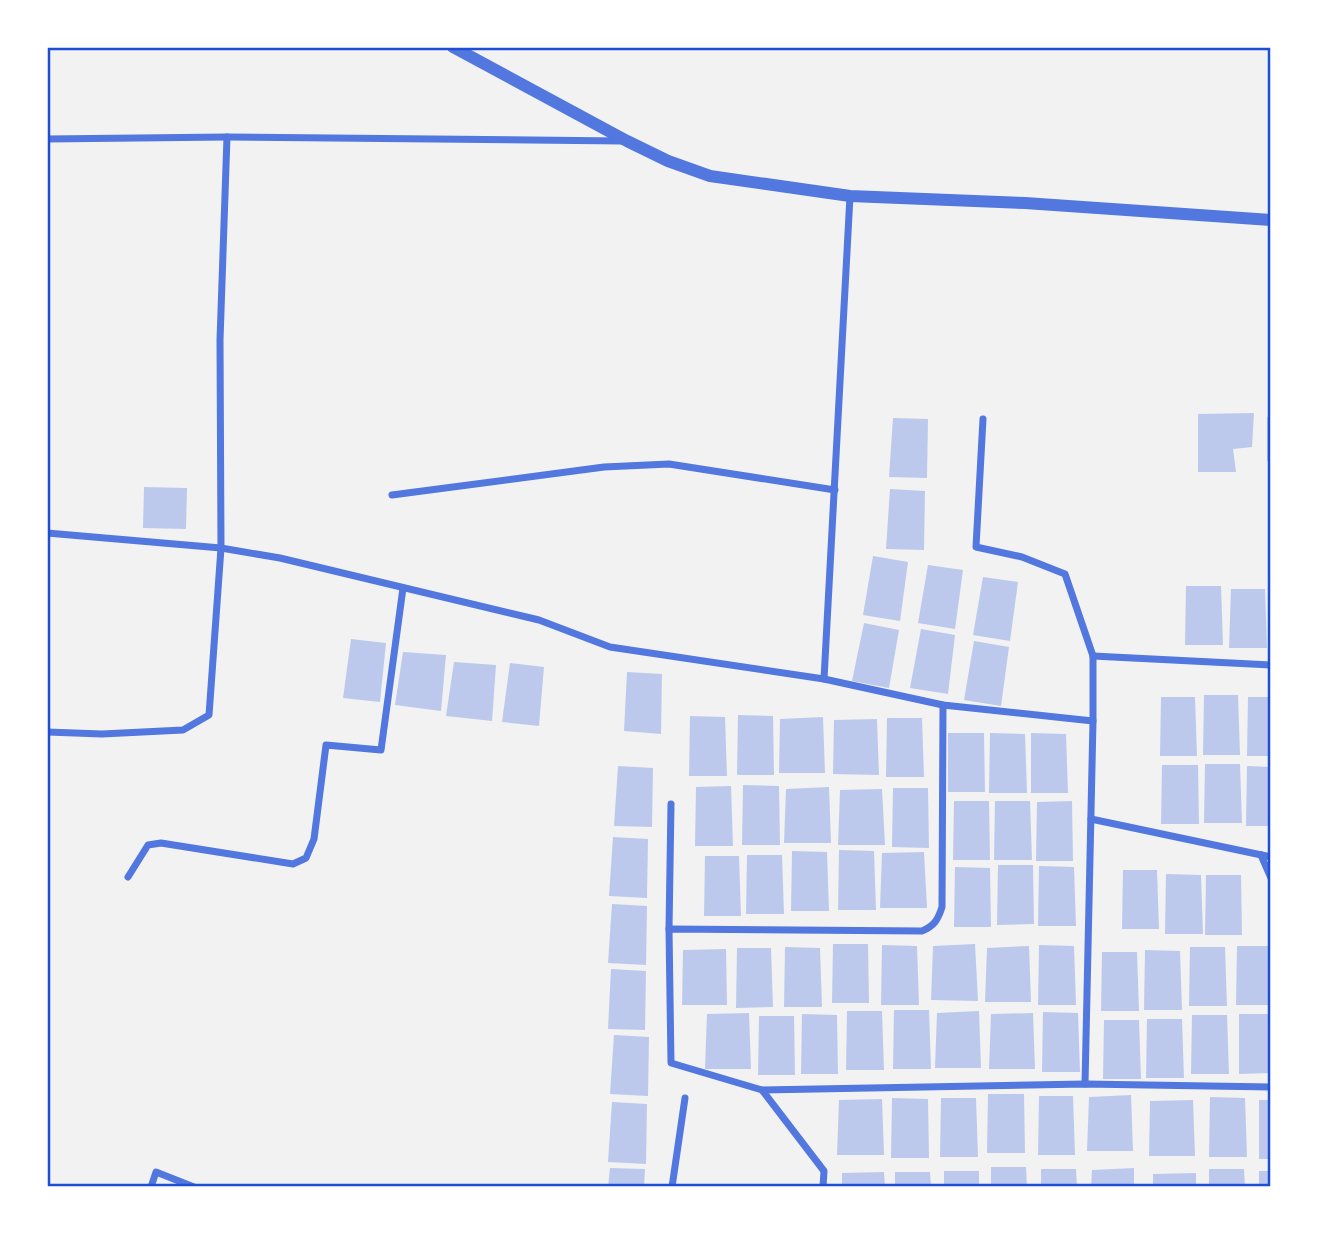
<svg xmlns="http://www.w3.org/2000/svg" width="1318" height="1234" font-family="'Golos Text',sans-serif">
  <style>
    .building { fill: #bdc9ec }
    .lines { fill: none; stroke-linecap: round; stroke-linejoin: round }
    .minor { stroke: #5277de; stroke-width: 7 }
    .tertiary { stroke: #5277de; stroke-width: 12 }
    .neatline { fill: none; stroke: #1d4ed8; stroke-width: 2.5 }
  </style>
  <rect width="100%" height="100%" fill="#f2f2f2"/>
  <!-- building -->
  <g class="building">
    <polygon points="1254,413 1252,447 1233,449 1236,472 1198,472 1198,414"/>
    <rect x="1267" y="417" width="4" height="44"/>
    <polygon points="893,418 928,419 927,478 889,477"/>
    <polygon points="144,487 187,488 186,529 143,528"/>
    <polygon points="890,489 925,491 924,550 886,549"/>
    <polygon points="873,556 908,562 900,621 863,615"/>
    <polygon points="928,565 963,570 955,629 918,623"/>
    <polygon points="983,577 1018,582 1010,641 973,635"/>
    <polygon points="1186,586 1221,586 1223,645 1185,645"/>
    <polygon points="1231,589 1265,589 1267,648 1229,648"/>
    <polygon points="864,623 899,630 889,688 852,681"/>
    <polygon points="921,629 955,635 948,694 910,688"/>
    <polygon points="351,639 386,643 380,702 343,698"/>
    <polygon points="974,641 1009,647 1001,706 964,700"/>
    <polygon points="403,652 446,655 441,711 395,705"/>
    <polygon points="454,662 496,665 492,721 446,716"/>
    <polygon points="510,663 544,667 539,726 502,722"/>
    <polygon points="627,672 662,674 661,734 624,731"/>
    <polygon points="1204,695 1238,695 1240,755 1203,755"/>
    <polygon points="1161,697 1195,697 1197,756 1160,756"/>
    <polygon points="1248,697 1271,697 1271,756 1247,756"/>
    <polygon points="738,715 773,716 774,775 737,775"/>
    <polygon points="690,716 725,717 727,776 689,776"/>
    <polygon points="823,717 825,773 779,773 780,719"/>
    <polygon points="887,718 922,718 924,777 886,777"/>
    <polygon points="877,719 879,775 833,774 834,720"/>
    <polygon points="948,733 984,733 985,792 948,792"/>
    <polygon points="990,733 1025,734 1027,793 989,793"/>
    <polygon points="1031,733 1066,734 1068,793 1031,793"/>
    <polygon points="1205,764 1240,764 1242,823 1204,823"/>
    <polygon points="1162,765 1198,765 1199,824 1161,824"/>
    <polygon points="618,766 653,768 652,827 614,826"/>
    <polygon points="1247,766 1271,767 1271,826 1246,826"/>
    <polygon points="743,785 779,786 780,845 742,845"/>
    <polygon points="731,786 733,846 695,846 696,787"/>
    <polygon points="829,787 831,843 784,843 786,789"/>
    <polygon points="893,788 928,788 929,848 892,847"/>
    <polygon points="882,789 885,845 838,845 840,790"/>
    <polygon points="954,801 989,801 990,860 953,860"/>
    <polygon points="995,801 1030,801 1032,860 994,860"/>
    <polygon points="1072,801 1073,861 1036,861 1037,802"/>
    <polygon points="613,837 648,839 647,898 609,896"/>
    <polygon points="839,850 874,851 876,910 838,910"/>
    <polygon points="792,851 827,852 829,911 791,911"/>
    <polygon points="924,852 927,908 880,908 882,853"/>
    <polygon points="747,855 782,855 784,914 746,914"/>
    <polygon points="705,856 739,856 741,916 704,916"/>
    <polygon points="998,865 1033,865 1034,924 997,925"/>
    <polygon points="1039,866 1074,867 1076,926 1038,926"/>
    <polygon points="955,867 990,868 991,927 954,927"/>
    <polygon points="1123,870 1157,870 1159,929 1122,929"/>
    <polygon points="1166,874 1201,875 1203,934 1165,934"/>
    <polygon points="1206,875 1241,875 1242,935 1205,935"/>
    <polygon points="612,904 647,906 646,965 608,963"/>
    <polygon points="833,944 868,944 869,1003 832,1003"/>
    <polygon points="975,944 978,1001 931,1000 933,946"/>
    <polygon points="882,945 917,946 919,1005 881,1005"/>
    <polygon points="1039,945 1074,946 1076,1005 1038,1005"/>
    <polygon points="1029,946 1031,1002 985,1002 987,948"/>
    <polygon points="1237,946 1271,946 1271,1005 1236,1005"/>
    <polygon points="785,947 820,948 822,1007 784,1007"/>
    <polygon points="1190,947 1225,947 1227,1006 1189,1006"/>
    <polygon points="737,948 771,948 773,1007 736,1008"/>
    <polygon points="726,949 727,1005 682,1005 683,950"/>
    <polygon points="1145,950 1180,951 1182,1010 1144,1010"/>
    <polygon points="1102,952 1137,952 1139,1011 1101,1011"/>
    <polygon points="611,969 646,971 645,1030 608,1029"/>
    <polygon points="894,1010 929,1010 931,1069 893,1069"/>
    <polygon points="847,1011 882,1011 884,1070 846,1070"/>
    <polygon points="979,1011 981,1068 935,1068 937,1013"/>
    <polygon points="1043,1012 1078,1013 1080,1072 1042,1072"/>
    <polygon points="749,1013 751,1069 705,1069 707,1014"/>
    <polygon points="1033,1013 1035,1069 989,1069 991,1014"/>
    <polygon points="802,1014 837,1015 838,1074 801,1074"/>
    <polygon points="1239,1014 1271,1014 1271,1073 1239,1074"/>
    <polygon points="1192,1015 1227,1015 1229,1074 1191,1074"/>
    <polygon points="759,1016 794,1016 795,1075 758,1075"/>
    <polygon points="1147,1019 1182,1019 1184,1078 1146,1078"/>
    <polygon points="1104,1020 1139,1020 1141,1079 1103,1079"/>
    <polygon points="614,1035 649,1037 648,1096 610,1094"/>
    <polygon points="988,1094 1024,1094 1025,1153 987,1153"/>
    <polygon points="1131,1095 1133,1151 1087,1151 1089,1097"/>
    <polygon points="1039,1096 1073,1096 1075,1155 1038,1155"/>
    <polygon points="1210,1097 1245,1098 1247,1157 1209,1157"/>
    <polygon points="892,1098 928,1099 929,1158 891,1158"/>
    <polygon points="941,1098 976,1098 978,1157 940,1157"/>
    <polygon points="882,1099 884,1155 837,1155 839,1100"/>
    <polygon points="1193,1100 1195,1156 1149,1156 1150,1101"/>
    <rect x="1259" y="1100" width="12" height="59"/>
    <polygon points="612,1102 647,1104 646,1164 608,1162"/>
    <polygon points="991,1167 1026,1167 1027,1187 991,1187"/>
    <polygon points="610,1168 645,1169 644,1187 608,1187"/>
    <polygon points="1134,1168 1134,1187 1091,1187 1092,1170"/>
    <polygon points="1041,1169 1076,1169 1077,1187 1041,1187"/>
    <polygon points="1209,1169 1244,1169 1245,1187 1209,1187"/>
    <rect x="944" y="1171" width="35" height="16"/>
    <rect x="1259" y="1171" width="12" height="16"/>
    <polygon points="884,1172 885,1187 842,1187 842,1173"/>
    <polygon points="895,1172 930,1172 931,1187 895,1187"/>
    <polygon points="1196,1173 1196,1187 1153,1187 1153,1174"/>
  </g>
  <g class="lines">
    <!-- minor -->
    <g class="minor">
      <polyline points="47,139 227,137 622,141"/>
      <polyline points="983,419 976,547 1022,557 1065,574 1093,656 1093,721 1085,1084"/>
      <polyline points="392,495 604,467 669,464 835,490"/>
      <polyline points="47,533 221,548 280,558 539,620 610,647 824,679 943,705 1093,721"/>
      <polyline points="1093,656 1271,665"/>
      <polyline points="824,679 850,196"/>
      <polyline points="47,732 102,734 183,730 209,715 221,548 220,340 227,137"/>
      <polyline points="1091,819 1271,857"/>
      <polyline points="1261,855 1271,878"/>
      <polyline points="128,877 148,845 161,843 293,864 306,858 314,839 326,745 381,750 403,588"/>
      <polyline points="669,929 671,804"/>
      <polyline points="762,1090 1085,1084 1271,1087"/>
      <polyline points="151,1187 156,1172 194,1187"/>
      <polyline points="672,1187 685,1098"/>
      <path d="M 823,1187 L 824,1171 L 762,1090 L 671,1063 L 669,929 L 922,931 C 934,926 938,920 942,907 L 943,705"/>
    </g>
    <!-- tertiary -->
    <polyline class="tertiary" points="453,47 627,141 668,161 710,176 850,196 1025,203 1271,220"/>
  </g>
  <!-- border -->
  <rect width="1318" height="1234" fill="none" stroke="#ffffff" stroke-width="98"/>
  <rect x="49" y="49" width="1220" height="1136" class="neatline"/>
</svg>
